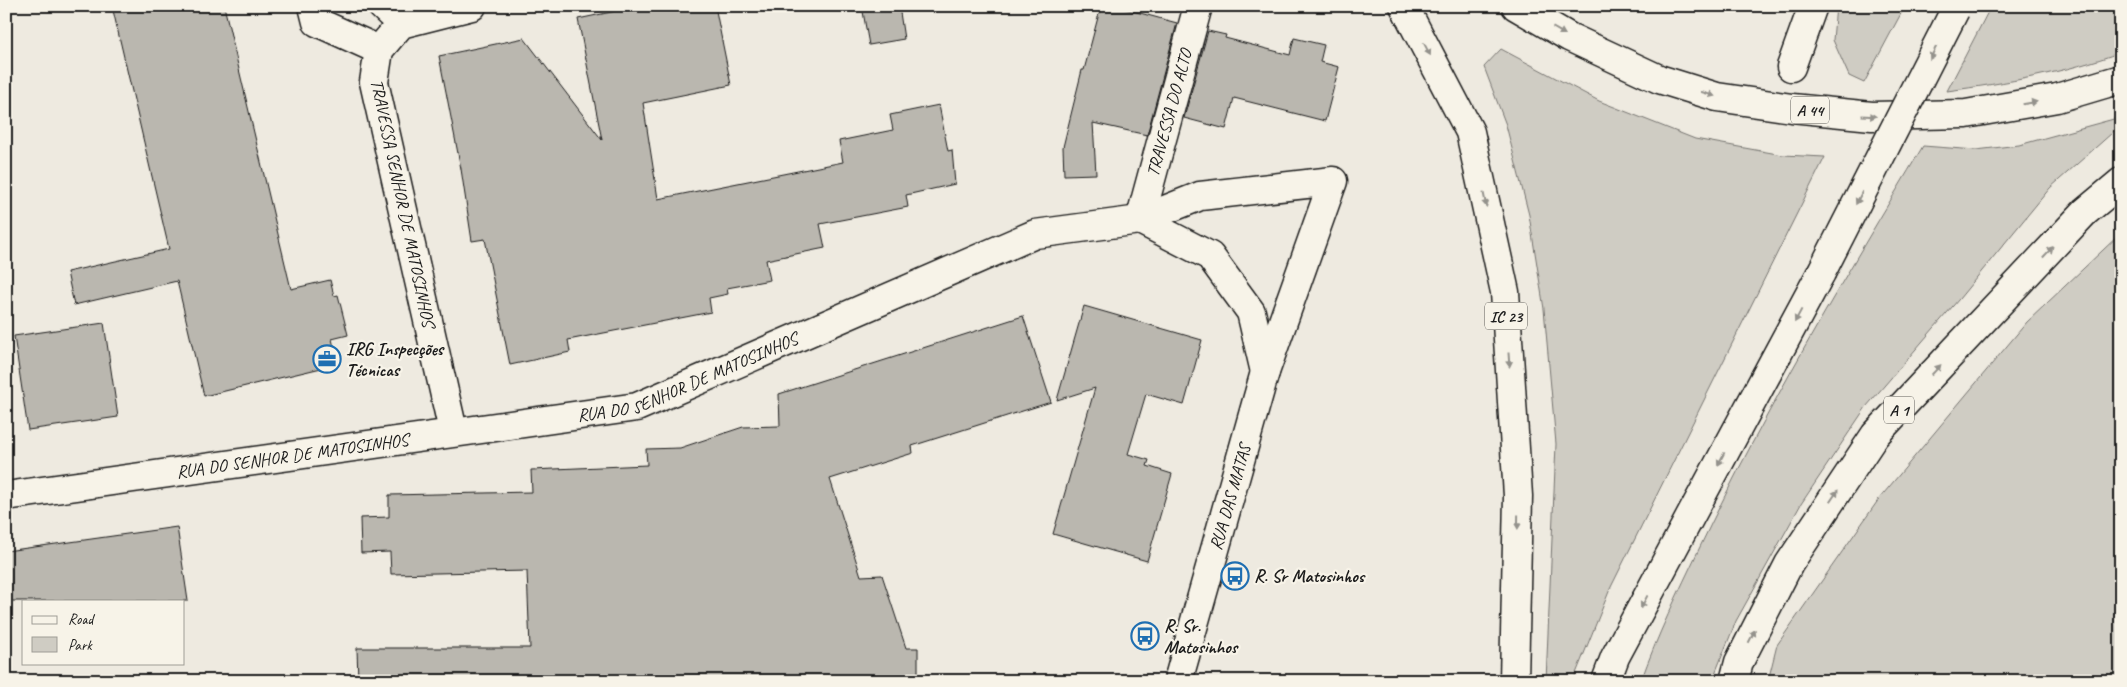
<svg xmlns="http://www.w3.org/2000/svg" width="2127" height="687" font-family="Caveat,sans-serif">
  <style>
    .green { fill: #cfccc3; stroke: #767470 }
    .building { fill: #bab7af; stroke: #1c1c1c }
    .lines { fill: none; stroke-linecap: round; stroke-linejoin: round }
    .minor-casing { stroke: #1c1c1c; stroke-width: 31 }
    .highway-casing { stroke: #1c1c1c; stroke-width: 31 }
    .minor { stroke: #f7f3e8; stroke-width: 28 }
    .highway { stroke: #f7f3e8; stroke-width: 28 }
    .highway-bridge-casing { stroke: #1c1c1c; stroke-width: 31; stroke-linecap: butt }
    .highway-bridge { stroke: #f7f3e8; stroke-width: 28 }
    .oneway { fill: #94928c }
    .labels { text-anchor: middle; stroke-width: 4.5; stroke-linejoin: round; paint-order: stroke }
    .shield { fill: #f7f3e8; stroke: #5e5c59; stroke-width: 1 }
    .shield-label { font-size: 16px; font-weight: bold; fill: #1c1c1c }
    .street-label { font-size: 18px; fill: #1c1c1c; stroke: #f7f3e8 }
    .poi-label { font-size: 18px; font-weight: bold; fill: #1c1c1c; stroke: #f7f3e8; text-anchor: start }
  </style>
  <rect width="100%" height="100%" fill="#eeeae0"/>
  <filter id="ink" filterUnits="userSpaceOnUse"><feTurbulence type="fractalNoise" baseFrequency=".02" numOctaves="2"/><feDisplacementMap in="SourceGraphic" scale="10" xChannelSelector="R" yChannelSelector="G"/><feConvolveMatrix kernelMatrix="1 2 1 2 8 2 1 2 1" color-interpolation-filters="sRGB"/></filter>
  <g filter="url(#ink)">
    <!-- green -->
    <g class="green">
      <polygon points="1836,6 1905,6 1864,83 1849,76 1833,40"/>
      <path d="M 1991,6 L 2121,6 L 2121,52 C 2065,73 2006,83 1947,91 Z"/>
      <polygon points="1501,49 1599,101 1695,139 1783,155 1825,157 1610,589 1573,681 1546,681 1556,444 1544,309 1529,215 1506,125 1484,67"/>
      <path d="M 2121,117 L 2121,125 L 2050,188 L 1959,299 L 1866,407 L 1801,504 L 1736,621 L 1712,681 L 1641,681 C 1657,636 1678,593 1699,549 C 1765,410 1844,278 1923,146 L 1976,150 L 2019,145 Z"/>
      <polygon points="2121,233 2121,681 1768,681 1777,645 1879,499 2027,322"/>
    </g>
    <!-- building -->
    <g class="building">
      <polygon points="112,6 224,6 291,289 330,280 334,296 338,295 348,335 332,339 338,364 204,396 177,281 74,305 67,272 169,249"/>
      <polygon points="640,6 715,6 731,85 643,103 658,199 843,162 839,141 893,130 890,115 939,105 948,151 952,150 955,184 906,195 908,207 820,224 825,248 766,260 770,280 727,288 728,294 709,298 711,312 568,340 570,352 510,365 485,239 472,241 461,169 439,56 524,38 602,140 578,19"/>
      <polygon points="862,6 899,6 904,39 869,45"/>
      <polygon points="1101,6 1114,6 1177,23 1147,135 1093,123 1096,174 1064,175 1063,147 1082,70 1084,70"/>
      <polygon points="1208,31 1226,35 1225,38 1290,55 1294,38 1324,45 1320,62 1339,67 1325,121 1234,98 1226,129 1184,118"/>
      <polygon points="1084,306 1202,340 1184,405 1146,394 1128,454 1149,460 1147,466 1172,474 1147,561 1053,534 1095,388 1057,400"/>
      <polygon points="1023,316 1051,402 912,446 913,453 830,479 861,576 882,575 906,648 918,648 918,681 358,681 357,648 530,648 527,571 391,574 390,552 361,553 360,518 389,517 389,495 532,492 531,470 647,465 646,449 680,448 743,427 780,426 779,394"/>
      <polygon points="104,323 118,417 28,430 14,336"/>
      <polygon points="177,527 188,601 11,601 6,551"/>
    </g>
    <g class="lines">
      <!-- minor casing -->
      <g class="minor-casing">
        <g id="minor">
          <polyline points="313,6 317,22 379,50"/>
          <polyline points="382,6 401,24"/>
          <polyline points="1791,67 1813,6"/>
          <polyline points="1140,220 1200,196 1333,181 1265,372 1178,681"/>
          <path id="s1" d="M 1140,220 L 1198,6"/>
          <polyline points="453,431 374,82 379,50 401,24 472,6"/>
          <path id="s2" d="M 6,496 L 637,407 L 1035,234 L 1140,220 L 1210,256 L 1251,312 L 1265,372"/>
        </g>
      </g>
      <!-- highway casing -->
      <g class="highway-casing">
        <g id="highway">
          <polyline points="1404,6 1470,132 1505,292 1518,496 1514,681"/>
          <polyline points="1516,6 1569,37 1659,79 1717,97 1792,108 1872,116 1966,114 2057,98 2121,79"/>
          <polyline points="1606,681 1615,657 1821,273"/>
          <polyline points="1734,681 1739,662 1789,564 1875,435 2085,212 2121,182"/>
        </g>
      </g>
      <!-- minor -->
      <use href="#minor" class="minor"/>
      <!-- highway -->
      <use href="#highway" class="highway"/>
      <!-- highway-bridge casing -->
      <g class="highway-bridge-casing">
        <polyline id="highway-bridge" points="1821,273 1955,10"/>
      </g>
      <!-- highway-bridge -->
      <use href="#highway-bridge" class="highway-bridge"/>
    </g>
    <!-- one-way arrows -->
    <defs><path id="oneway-solid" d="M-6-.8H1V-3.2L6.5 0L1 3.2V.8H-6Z" transform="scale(1.25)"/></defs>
    <g class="oneway">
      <use href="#oneway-solid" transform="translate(1559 31) rotate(30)"/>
      <use href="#oneway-solid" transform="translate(1427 49) rotate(62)"/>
      <use href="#oneway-solid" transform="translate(1933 53) rotate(117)"/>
      <use href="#oneway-solid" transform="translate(1708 94) rotate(17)"/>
      <use href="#oneway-solid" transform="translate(2030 103) rotate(-10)"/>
      <use href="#oneway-solid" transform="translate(1869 116) rotate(4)"/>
      <use href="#oneway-solid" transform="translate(1859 198) rotate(117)"/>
      <use href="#oneway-solid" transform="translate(1485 200) rotate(78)"/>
      <use href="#oneway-solid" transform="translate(2048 252) rotate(-47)"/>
      <use href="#oneway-solid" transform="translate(1798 316) rotate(118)"/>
      <use href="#oneway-solid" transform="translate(1509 360) rotate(86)"/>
      <use href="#oneway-solid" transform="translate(1936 370) rotate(-47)"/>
      <use href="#oneway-solid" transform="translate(1721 459) rotate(118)"/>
      <use href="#oneway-solid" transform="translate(1834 496) rotate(-56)"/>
      <use href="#oneway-solid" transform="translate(1518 522) rotate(91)"/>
      <use href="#oneway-solid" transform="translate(1644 602) rotate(118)"/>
      <use href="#oneway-solid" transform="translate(1752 636) rotate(-63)"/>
    </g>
  </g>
  <!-- icons -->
  <defs>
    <g id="office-ring" transform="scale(1.4375)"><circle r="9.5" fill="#f7f3e8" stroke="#1f6fb2" stroke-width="1.5"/><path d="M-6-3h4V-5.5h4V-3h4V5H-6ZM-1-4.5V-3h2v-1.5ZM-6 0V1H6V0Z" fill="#1f6fb2"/></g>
    <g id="bus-ring" transform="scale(1.4375)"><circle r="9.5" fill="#f7f3e8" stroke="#1f6fb2" stroke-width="1.5"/><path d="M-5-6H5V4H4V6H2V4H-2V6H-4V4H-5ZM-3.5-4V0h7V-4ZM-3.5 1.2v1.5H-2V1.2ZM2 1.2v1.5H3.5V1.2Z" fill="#1f6fb2"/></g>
  </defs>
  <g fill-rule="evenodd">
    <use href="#office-ring" x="327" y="359"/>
    <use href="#bus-ring" x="1235" y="576"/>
    <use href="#bus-ring" x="1145" y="636"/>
  </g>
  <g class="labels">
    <!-- shield labels -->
    <g class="shield">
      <rect x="1791" y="96.5" width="38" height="27" rx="4"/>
      <rect x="1485" y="302.5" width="42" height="27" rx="4"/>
      <rect x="1884" y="396.5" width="30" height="27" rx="4"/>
    </g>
    <g class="shield-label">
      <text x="1810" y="116">A 44</text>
      <text x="1506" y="322">IC 23</text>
      <text x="1899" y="416">A 1</text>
    </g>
    <!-- street labels -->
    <g class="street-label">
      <text dy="6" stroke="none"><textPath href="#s1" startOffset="111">TRAVESSA DO ALTO</textPath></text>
      <text transform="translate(403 203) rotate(78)" y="6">TRAVESSA SENHOR DE MATOSINHOS</text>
      <text dy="6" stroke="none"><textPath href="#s2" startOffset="694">RUA DO SENHOR DE MATOSINHOS</textPath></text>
      <text dy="6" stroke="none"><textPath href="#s2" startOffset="289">RUA DO SENHOR DE MATOSINHOS</textPath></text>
      <text transform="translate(1230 497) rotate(-74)" y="6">RUA DAS MATAS</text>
    </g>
    <!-- poi labels -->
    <g class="poi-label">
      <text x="346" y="355">IRG Inspecções<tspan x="346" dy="21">Técnicas</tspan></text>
      <text x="1254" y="582">R. Sr Matosinhos</text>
      <text x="1164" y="632">R. Sr.<tspan x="1164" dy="21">Matosinhos</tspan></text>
    </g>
  </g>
  <!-- margin -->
  <rect width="2127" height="687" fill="none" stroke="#f7f3e8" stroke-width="25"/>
  <rect x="12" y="12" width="2102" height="662" fill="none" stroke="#1c1c1c" stroke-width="2" filter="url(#ink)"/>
  <!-- legend -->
  <rect x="22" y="600" width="162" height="65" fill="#f7f3e8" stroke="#9f9d96"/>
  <rect x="32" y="616" width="25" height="8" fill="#f7f3e8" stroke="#9f9d96"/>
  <text x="68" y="624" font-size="15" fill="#1c1c1c">Road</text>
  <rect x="32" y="637" width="25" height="15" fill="#cfccc3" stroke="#9f9d96"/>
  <text x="68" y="650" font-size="15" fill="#1c1c1c">Park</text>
</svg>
